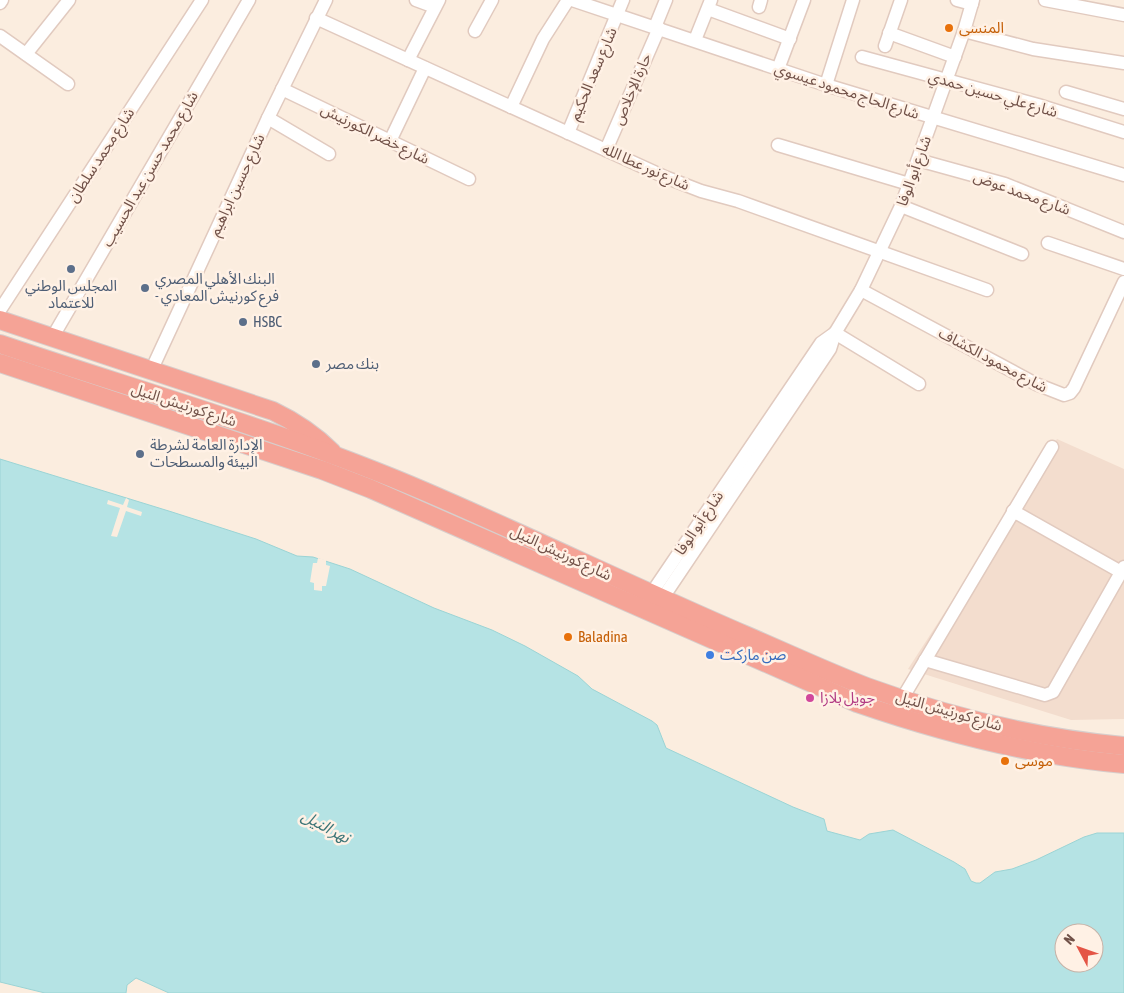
<svg xmlns="http://www.w3.org/2000/svg" width="1124" height="993" font-family="'Asap Condensed','Noto Sans Arabic',sans-serif">
  <style>
    .residential { fill: #f3ddce }
    .water { fill: #b5e3e4; stroke: #9bd4d5; fill-rule: evenodd }
    .pier { fill: #fbeddf }
    .lines { fill: none; stroke-linecap: round; stroke-linejoin: round }
    .minor-casing { stroke: #e1cabf; stroke-width: 15 }
    .highway-casing { stroke: #d7cecc; stroke-width: 20 }
    .minor { stroke: #fff; stroke-width: 12 }
    .highway { stroke: #f5a396; stroke-width: 18 }
    .food-dot { fill: #e8710a; stroke: #fff1e5; stroke-width: 2 }
    .service-dot { fill: #5c6f8a; stroke: #fff1e5; stroke-width: 2 }
    .shop-dot { fill: #3f7fe0; stroke: #fff1e5; stroke-width: 2 }
    .hotel-dot { fill: #d1479c; stroke: #fff1e5; stroke-width: 2 }
    .labels { text-anchor: middle; stroke-width: 5; stroke-linejoin: round; paint-order: stroke }
    .food-label { font-size: 15px; fill: #c56008; stroke: #fff1e5; text-anchor: start }
    .street-label { font-size: 15px; fill: #715148; stroke: #fff1e5 }
    .service-label { font-size: 15px; fill: #4e5e75; stroke: #fff1e5; text-anchor: start }
    .shop-label { font-size: 15px; fill: #366cbe; stroke: #fff1e5; text-anchor: start }
    .hotel-label { font-size: 15px; fill: #b23c85; stroke: #fff1e5; text-anchor: start }
    .water-label { font-size: 16px; font-style: italic; fill: #3c7577; stroke: #fff1e5 }
  </style>
  <rect width="100%" height="100%" fill="#fbeddf"/>
  <!-- residential -->
  <polygon class="residential" points="1057,439 1124,469 1124,719 1071,720 908,669"/>
  <!-- water -->
  <path class="water" d="M 0,459 L 172,512 L 256,539 L 297,556 L 313,557 L 350,569 L 434,608 L 492,630 L 525,646 L 578,676 L 592,689 L 652,721 L 657,725 L 666,748 L 793,807 L 824,819 L 827,831 L 860,840 L 869,834 L 893,830 L 954,862 L 965,869 L 971,881 L 976,883 L 980,883 L 995,872 L 1012,869 L 1036,860 L 1084,837 L 1097,833 L 1124,833 L 1124,993 L 169,993 L 136,978 L 127,985 L 126,993 L 45,993 L 0,982 ZM 1064,933 L 1094,933 L 1094,963 L 1064,963 Z"/>
  <!-- pier -->
  <g class="pier">
    <polygon points="126,498 129,500 127,507 142,512 141,516 126,511 117,537 111,536 120,508 107,504 108,500 123,505"/>
    <polygon points="318,558 326,560 326,565 330,566 326,586 322,586 322,591 314,590 314,583 310,582 313,563 317,563"/>
  </g>
  <g class="lines">
    <!-- minor casing -->
    <g class="minor-casing">
      <g id="minor">
        <polyline points="416,0 435,7"/>
        <polyline points="572,0 826,85 1124,175"/>
        <polyline points="957,0 972,4"/>
        <polyline points="1045,0 1124,15"/>
        <polyline points="0,3 2,0"/>
        <polyline points="759,7 761,0"/>
        <polyline points="708,9 790,39"/>
        <polyline points="316,18 665,177 701,191 738,201 987,290"/>
        <polyline points="655,27 666,0"/>
        <polyline points="475,31 492,0"/>
        <polyline points="964,31 1033,49 1124,63"/>
        <polyline points="889,33 955,57"/>
        <polyline points="0,36 68,84"/>
        <polyline points="695,40 711,0"/>
        <polyline points="885,46 901,0"/>
        <polyline points="26,54 69,0"/>
        <polyline points="862,57 1038,105 1124,132"/>
        <polyline points="408,60 439,0"/>
        <polyline points="778,69 804,0"/>
        <polyline points="826,85 853,0"/>
        <polyline points="282,89 469,179"/>
        <polyline points="1066,92 1124,109"/>
        <polyline points="511,107 543,39 568,0"/>
        <polyline points="268,118 329,154"/>
        <polyline points="568,133 623,0"/>
        <polyline points="390,141 425,68"/>
        <polyline points="778,145 909,184"/>
        <polyline points="606,150 659,28"/>
        <polyline points="918,160 1005,184 1124,232"/>
        <polyline points="901,206 1022,254"/>
        <polyline points="1048,243 1124,269"/>
        <polyline points="861,290 1036,384 1064,395 1070,393 1074,388 1124,282"/>
        <polyline points="0,310 202,0"/>
        <polyline points="835,333 919,384"/>
        <polyline points="52,338 249,0"/>
        <polyline points="151,371 268,118 326,0"/>
        <polyline points="1013,511 1121,572"/>
        <polyline points="651,594 821,343 835,333"/>
        <polyline points="662,599 830,349 835,333 861,290 901,206 964,31 973,0"/>
        <polyline points="925,660 1045,695 1053,692 1124,567"/>
        <polyline points="902,699 1052,447"/>
      </g>
    </g>
    <!-- highway casing -->
    <g class="highway-casing">
      <g id="highway">
        <path d="M 0,320 L 273,411 C 296,422 314,434 332,452"/>
        <path d="M 0,344 C 142,392 289,433 426,492 C 533,538 638,589 745,635 C 785,652 825,671 867,687 C 949,717 1036,738 1124,746"/>
        <path d="M 0,363 L 322,470 L 371,489 L 857,703 C 944,733 1032,756 1124,764"/>
      </g>
    </g>
    <!-- minor -->
    <use href="#minor" class="minor"/>
    <!-- highway -->
    <use href="#highway" class="highway"/>
  </g>
  <!-- markers -->
  <g class="food-dot">
    <circle cx="949" cy="28" r="5"/>
    <circle cx="568" cy="637" r="5"/>
    <circle cx="1005" cy="761" r="5"/>
  </g>
  <g class="service-dot">
    <circle cx="71" cy="269" r="5"/>
    <circle cx="145" cy="288" r="5"/>
    <circle cx="243" cy="322" r="5"/>
    <circle cx="316" cy="364" r="5"/>
    <circle cx="140" cy="454" r="5"/>
  </g>
  <circle class="shop-dot" cx="710" cy="655" r="5"/>
  <circle class="hotel-dot" cx="810" cy="698" r="5"/>
  <g class="labels">
    <!-- food labels -->
    <g class="food-label">
      <text x="959" y="33">المنسى</text>
      <text x="578" y="642">Baladina</text>
      <text x="1015" y="766">موسى</text>
    </g>
    <!-- street labels -->
    <g class="street-label">
      <text transform="translate(593 74) rotate(-67)" y="5">شارع سعد الحكيم</text>
      <text transform="translate(632 89) rotate(-67)" y="5">حارة الإخلاص</text>
      <text transform="translate(847 91) rotate(18)" y="5">شارع الحاج محمود عيسوي</text>
      <text transform="translate(993 94) rotate(16)" y="5">شارع علي حسين حمدي</text>
      <text transform="translate(375 134) rotate(26)" y="5">شارع خضر الكورنيش</text>
      <text transform="translate(101 155) rotate(-57)" y="5">شارع محمد سلطان</text>
      <text transform="translate(646 167) rotate(24)" y="5">شارع نور عطا الله</text>
      <text transform="translate(150 169) rotate(-60)" y="5">شارع محمد حسن عبد الحسيب</text>
      <text transform="translate(914 171) rotate(-70)" y="5">شارع أبو الوفا</text>
      <text transform="translate(237 185) rotate(-65)" y="5">شارع حسين ابراهيم</text>
      <text transform="translate(1022 193) rotate(20)" y="5">شارع محمد عوض</text>
      <text transform="translate(993 360) rotate(28)" y="5">شارع محمود الكشاف</text>
      <text transform="translate(184 405) rotate(18)" y="5">شارع كورنيش النيل</text>
      <text transform="translate(699 523) rotate(-56)" y="5">شارع أبو الوفا</text>
      <text transform="translate(561 553) rotate(25)" y="5">شارع كورنيش النيل</text>
      <text transform="translate(949 711) rotate(16)" y="5">شارع كورنيش النيل</text>
    </g>
    <!-- service labels -->
    <g class="service-label">
      <text x="155" y="284">البنك الأهلي المصري<tspan x="155" dy="17">- فرع كورنيش المعادي</tspan></text>
      <text x="71" y="291" text-anchor="middle">المجلس الوطني<tspan x="71" dy="17">للاعتماد</tspan></text>
      <text x="253" y="327">HSBC</text>
      <text x="326" y="369">بنك مصر</text>
      <text x="150" y="450">الإدارة العامة لشرطة<tspan x="150" dy="17">البيئة والمسطحات</tspan></text>
    </g>
    <!-- shop labels -->
    <g class="shop-label">
      <text x="720" y="660">صن ماركت</text>
    </g>
    <!-- hotel labels -->
    <g class="hotel-label">
      <text x="820" y="703">جويل بلازا</text>
    </g>
    <!-- water labels -->
    <g class="water-label">
      <text transform="translate(326 826) rotate(28)" y="6">نهر النيل</text>
    </g>
  </g>
  <!-- north arrow -->
  <g transform="translate(1079 948) rotate(311)"><circle r="24" fill="#fff1e5" stroke="#c6b1a6"/>
  <path d="M0-4L9 19L0 12L-9 19Z" fill="#e45546"/>
  <text y="-8" font-size="14" font-weight="bold" text-anchor="middle" fill="#715148">N</text>
  </g>
</svg>
